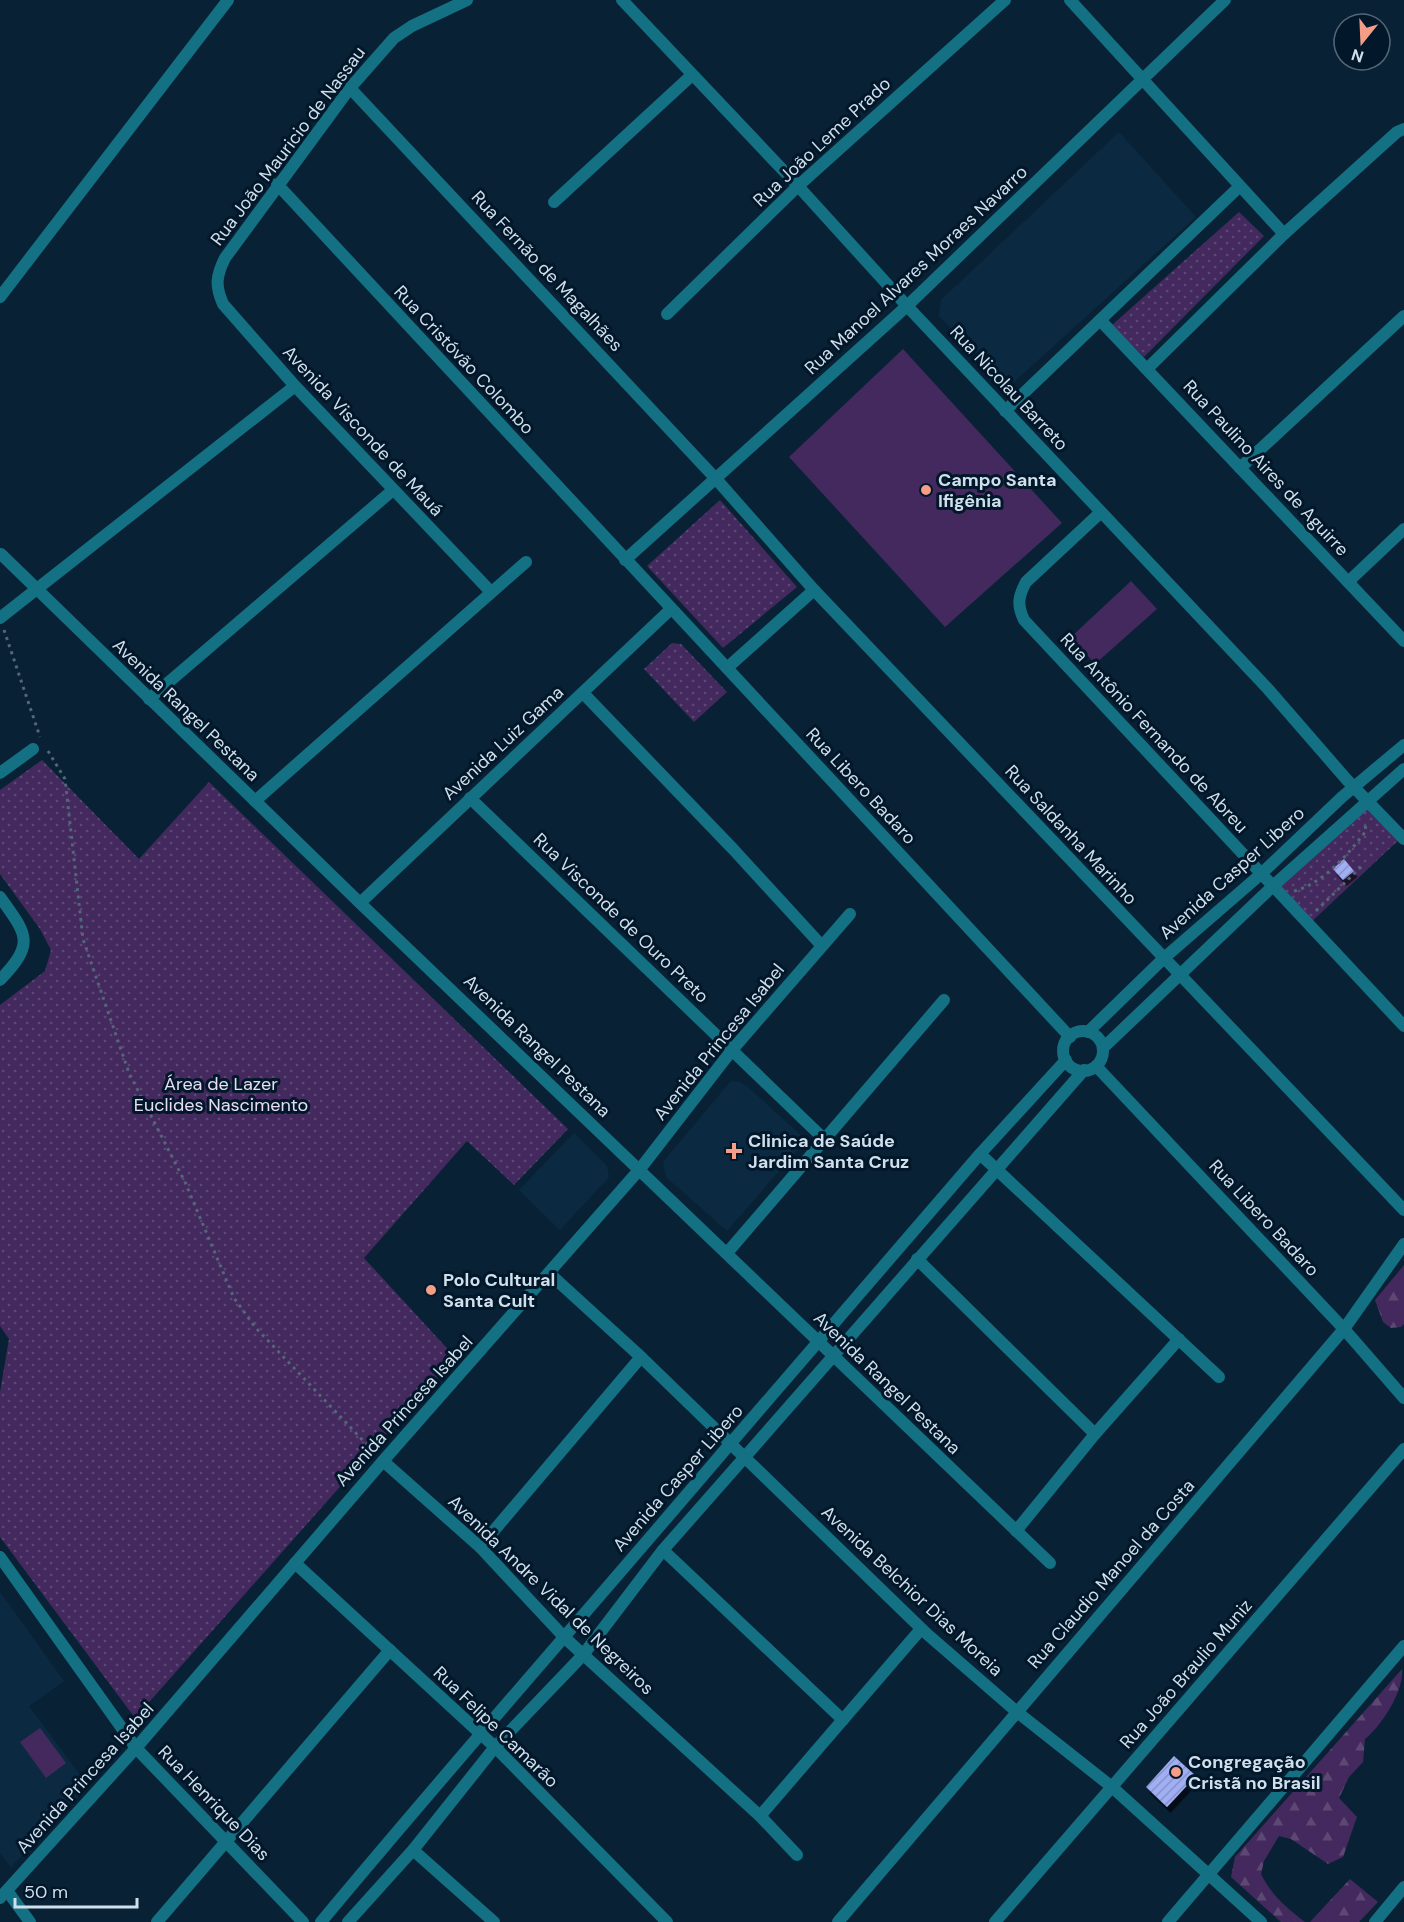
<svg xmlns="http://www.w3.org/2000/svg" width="1404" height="1922" font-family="'DM Sans',sans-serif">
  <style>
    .built { fill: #0b2a42 }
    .grass { fill: #43295d }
    .forest { fill: url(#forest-firs) }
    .park { fill: url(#park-dots) }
    .building { fill: url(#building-hatch); filter: url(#shadow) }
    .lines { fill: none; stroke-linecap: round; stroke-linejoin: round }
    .path { stroke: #526778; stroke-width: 3; stroke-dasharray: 3 4.5; stroke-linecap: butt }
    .minor { stroke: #147083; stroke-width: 12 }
    .tertiary { stroke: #147083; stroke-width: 12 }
    .poi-dot { fill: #f49e88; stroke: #02182a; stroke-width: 2 }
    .labels { text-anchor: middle; stroke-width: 6; stroke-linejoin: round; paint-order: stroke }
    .street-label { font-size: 18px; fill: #d0dfec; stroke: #02182a }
    .poi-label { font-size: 18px; font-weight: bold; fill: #d0dfec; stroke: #02182a; text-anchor: start }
    .park-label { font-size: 18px; fill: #e7def4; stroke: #02182a }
  </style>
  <defs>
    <pattern id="forest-firs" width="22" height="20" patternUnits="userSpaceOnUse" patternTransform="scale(1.5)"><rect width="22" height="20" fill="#43295d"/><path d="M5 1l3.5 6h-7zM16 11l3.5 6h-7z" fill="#5d4874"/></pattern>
    <pattern id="park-dots" width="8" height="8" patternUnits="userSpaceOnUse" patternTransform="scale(1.5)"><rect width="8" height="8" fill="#43295d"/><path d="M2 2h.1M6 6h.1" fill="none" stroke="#5d4874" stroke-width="1.8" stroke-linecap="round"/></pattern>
    <pattern id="building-hatch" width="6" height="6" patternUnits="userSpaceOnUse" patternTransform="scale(1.5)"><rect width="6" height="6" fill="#a0aef3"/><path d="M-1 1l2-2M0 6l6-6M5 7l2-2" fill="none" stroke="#8893c8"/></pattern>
    <filter id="shadow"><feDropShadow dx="3.5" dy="6" stdDeviation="0" flood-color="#0009"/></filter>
  </defs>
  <rect width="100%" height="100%" fill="#092134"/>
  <!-- built -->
  <g class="built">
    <polygon points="1119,132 1196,217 1014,382 1004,381 939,316 941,300"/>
    <polygon points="731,1081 740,1082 748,1087 806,1140 727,1231 666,1177 663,1162"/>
    <polygon points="574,1133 607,1166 609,1177 560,1230 519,1190"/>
    <polygon points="0,1592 64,1681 29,1706 88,1786 11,1867 0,1853"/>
  </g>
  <!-- grass -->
  <g class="grass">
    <polygon points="903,349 1062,523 945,627 789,457"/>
    <polygon points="1131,581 1157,609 1095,664 1071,637"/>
    <polygon points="40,1728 66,1763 46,1778 20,1742"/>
  </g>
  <!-- forest -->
  <g class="forest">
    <polygon points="1404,1265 1404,1324 1401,1327 1391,1328 1383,1322 1375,1300"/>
    <path d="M 1402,1669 C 1404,1691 1382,1725 1365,1739 L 1363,1762 L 1349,1777 L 1339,1798 L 1357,1817 L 1343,1857 L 1328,1864 L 1291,1839 L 1279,1836 L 1264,1861 L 1261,1874 C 1271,1895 1287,1908 1305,1922 L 1281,1922 L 1231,1877 L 1235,1857 Z"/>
    <polygon points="1350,1879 1378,1902 1359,1922 1310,1922"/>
  </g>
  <!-- park -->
  <g class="park">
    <polygon points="1239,212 1264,236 1144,357 1112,325"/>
    <polygon points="720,500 797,587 723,648 647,566"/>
    <polygon points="672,643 681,644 727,692 694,722 644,669"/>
    <polygon points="42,760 139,859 209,782 568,1129 514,1185 467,1141 364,1258 455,1357 135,1718 0,1537 0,1392 9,1339 0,1326 0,1005 45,971 51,950 40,929 0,874 0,790"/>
    <polygon points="1369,802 1402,837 1309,924 1275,887"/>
  </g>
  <!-- building -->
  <g class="building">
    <polygon points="1344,859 1354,871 1343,880 1333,869"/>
    <polygon points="1174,1756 1196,1776 1167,1807 1146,1787"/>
  </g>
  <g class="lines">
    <!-- path -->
    <g class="path">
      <polyline points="4,630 40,737"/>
      <polyline points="48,751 65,779 83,939 129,1073 185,1182 234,1298 255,1327 373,1451"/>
      <path d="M 1294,891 C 1323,884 1349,853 1366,831 L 1365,824"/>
      <polyline points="1316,911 1363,865"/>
    </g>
    <!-- minor -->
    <g class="minor">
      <path d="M 467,0 L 412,26 L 394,38 L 350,88 L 225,258 C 216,276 215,286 223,304 L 295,386 L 491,592"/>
      <polyline points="622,0 798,186 907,306 1268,689 1347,780 1404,839"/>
      <polyline points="1070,0 1284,234"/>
      <polyline points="350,88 717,480 814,590 1404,1210"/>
      <polyline points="277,184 1070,1037"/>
      <polyline points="554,202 692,75"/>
      <polyline points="0,297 228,0"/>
      <polyline points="667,314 798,186 1005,0"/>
      <polyline points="1100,320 1404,641"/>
      <polyline points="1148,368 1284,234 1397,132 1404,129"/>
      <polyline points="1005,411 1239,187"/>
      <polyline points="1240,468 1404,316"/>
      <path d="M 1100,513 L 1026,582 C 1018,597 1017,605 1024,620 L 1404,1026"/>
      <polyline points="1,554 360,903 1050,1563"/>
      <polyline points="625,560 907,306 1225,0"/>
      <polyline points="1348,582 1404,529"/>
      <polyline points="0,618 295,386"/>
      <polyline points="727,668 814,590"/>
      <polyline points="583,693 733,849 822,946"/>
      <polyline points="149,699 393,490"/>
      <polyline points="0,773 33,749"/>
      <polyline points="470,798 824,1139"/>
      <polyline points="255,801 526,562"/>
      <path d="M 0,897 C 28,936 35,943 0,980"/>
      <polyline points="360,903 671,609"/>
      <circle cx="1083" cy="1051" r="20"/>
      <polyline points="1088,1032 1164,958 1261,874 1342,797 1404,745"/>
      <polyline points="1103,1048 1274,885 1404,769"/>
      <polyline points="1096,1066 1344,1329 1404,1398"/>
      <polyline points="980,1154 1219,1377"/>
      <polyline points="727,1253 944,1000"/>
      <polyline points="917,1259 1095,1434"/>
      <polyline points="550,1274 641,1357 927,1634 1017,1712 1112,1787 1261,1922"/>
      <polyline points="730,1444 980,1154 1066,1060"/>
      <polyline points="744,1458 1084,1070"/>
      <polyline points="383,1461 480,1547 565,1638 760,1816 797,1855"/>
      <polyline points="1016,1531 1095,1434 1179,1339"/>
      <polyline points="480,1547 641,1357"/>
      <polyline points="663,1550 843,1720"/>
      <polyline points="0,1557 136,1748 303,1922"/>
      <polyline points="295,1563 495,1747 667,1922"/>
      <polyline points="760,1816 921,1629"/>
      <polyline points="413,1850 494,1922"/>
      <polyline points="8,1892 30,1922"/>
      <polyline points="0,1898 136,1748 383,1461 640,1169 732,1050 850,914"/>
      <polyline points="157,1922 390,1650"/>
      <polyline points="838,1922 1344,1329 1404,1244"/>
      <polyline points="995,1922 1404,1449"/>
      <polyline points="1168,1922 1404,1646"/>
      <polyline points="1375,1922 1404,1887"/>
    </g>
    <!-- tertiary -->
    <g class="tertiary">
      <path d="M 321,1922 C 455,1761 594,1604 730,1444"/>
      <polyline points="348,1922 413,1850 495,1747 583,1655 663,1550 744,1458"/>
    </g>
  </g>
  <!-- markers -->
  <g class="poi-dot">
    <circle cx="926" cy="490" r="6"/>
    <path d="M731 1142h6v6h6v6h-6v6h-6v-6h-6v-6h6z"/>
    <circle cx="431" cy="1290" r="6"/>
    <circle cx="1176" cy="1772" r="6"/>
  </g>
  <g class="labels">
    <!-- street labels -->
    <g class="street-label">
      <text transform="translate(822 142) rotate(-43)" y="6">Rua João Leme Prado</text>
      <text transform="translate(288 146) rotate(-53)" y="6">Rua João Mauricio de Nassau</text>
      <text transform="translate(916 270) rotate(-43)" y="6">Rua Manoel Alvares Moraes Navarro</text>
      <text transform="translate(547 271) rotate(47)" y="6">Rua Fernão de Magalhães</text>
      <text transform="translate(464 360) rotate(47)" y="6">Rua Cristóvão Colombo</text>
      <text transform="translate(1009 388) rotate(47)" y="6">Rua Nicolau Barreto</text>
      <text transform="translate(363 431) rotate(47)" y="6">Avenida Visconde de Mauá</text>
      <text transform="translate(1266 468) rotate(47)" y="6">Rua Paulino Aires de Aguirre</text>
      <text transform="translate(186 710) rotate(44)" y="6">Avenida Rangel Pestana</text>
      <text transform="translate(1154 733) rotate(47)" y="6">Rua Antônio Fernando de Abreu</text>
      <text transform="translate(503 743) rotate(-43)" y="6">Avenida Luiz Gama</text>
      <text transform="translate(861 786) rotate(47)" y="6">Rua Libero Badaro</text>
      <text transform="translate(1071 835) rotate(47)" y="6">Rua Saldanha Marinho</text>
      <text transform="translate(1232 873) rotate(-42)" y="6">Avenida Casper Libero</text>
      <text transform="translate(621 918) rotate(44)" y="6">Rua Visconde de Ouro Preto</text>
      <text transform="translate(719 1042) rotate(-51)" y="6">Avenida Princesa Isabel</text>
      <text transform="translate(537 1046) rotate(44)" y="6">Avenida Rangel Pestana</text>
      <text transform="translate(1264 1218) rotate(47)" y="6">Rua Libero Badaro</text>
      <text transform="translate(887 1383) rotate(44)" y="6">Avenida Rangel Pestana</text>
      <text transform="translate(404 1411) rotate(-48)" y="6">Avenida Princesa Isabel</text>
      <text transform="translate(678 1478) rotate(-49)" y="6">Avenida Casper Libero</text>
      <text transform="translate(1111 1574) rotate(-49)" y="6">Rua Claudio Manoel da Costa</text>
      <text transform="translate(912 1591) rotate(43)" y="6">Avenida Belchior Dias Moreia</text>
      <text transform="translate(551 1595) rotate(44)" y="6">Avenida Andre Vidal de Negreiros</text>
      <text transform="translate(1186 1674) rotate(-49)" y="6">Rua João Braulio Muniz</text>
      <text transform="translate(496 1727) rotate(44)" y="6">Rua Felipe Camarão</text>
      <text transform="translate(85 1778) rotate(-48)" y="6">Avenida Princesa Isabel</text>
      <text transform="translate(214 1803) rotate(46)" y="6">Rua Henrique Dias</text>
    </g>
    <!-- poi labels -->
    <g class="poi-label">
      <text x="938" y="486">Campo Santa<tspan x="938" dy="21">Ifigênia</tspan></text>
      <text x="748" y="1147">Clinica de Saúde<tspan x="748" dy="21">Jardim Santa Cruz</tspan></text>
      <text x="443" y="1286">Polo Cultural<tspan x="443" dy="21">Santa Cult</tspan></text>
      <text x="1188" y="1768">Congregação<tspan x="1188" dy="21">Cristã no Brasil</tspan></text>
    </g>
    <!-- park labels -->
    <g class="park-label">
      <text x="221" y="1090">Área de Lazer<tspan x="221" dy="21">Euclides Nascimento</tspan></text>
    </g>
  </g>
  <!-- north arrow -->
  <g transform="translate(1362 42) rotate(198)"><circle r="28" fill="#02182a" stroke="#546878" stroke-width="1.5"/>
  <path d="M0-4.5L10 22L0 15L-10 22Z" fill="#f49e88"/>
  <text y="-9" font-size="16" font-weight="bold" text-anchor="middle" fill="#d0dfec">N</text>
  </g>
  <!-- scale -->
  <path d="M15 1898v9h122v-9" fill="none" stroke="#d0dfec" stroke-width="3"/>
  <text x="24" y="1898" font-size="18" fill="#d0dfec" stroke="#02182a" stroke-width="4.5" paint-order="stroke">50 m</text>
</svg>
